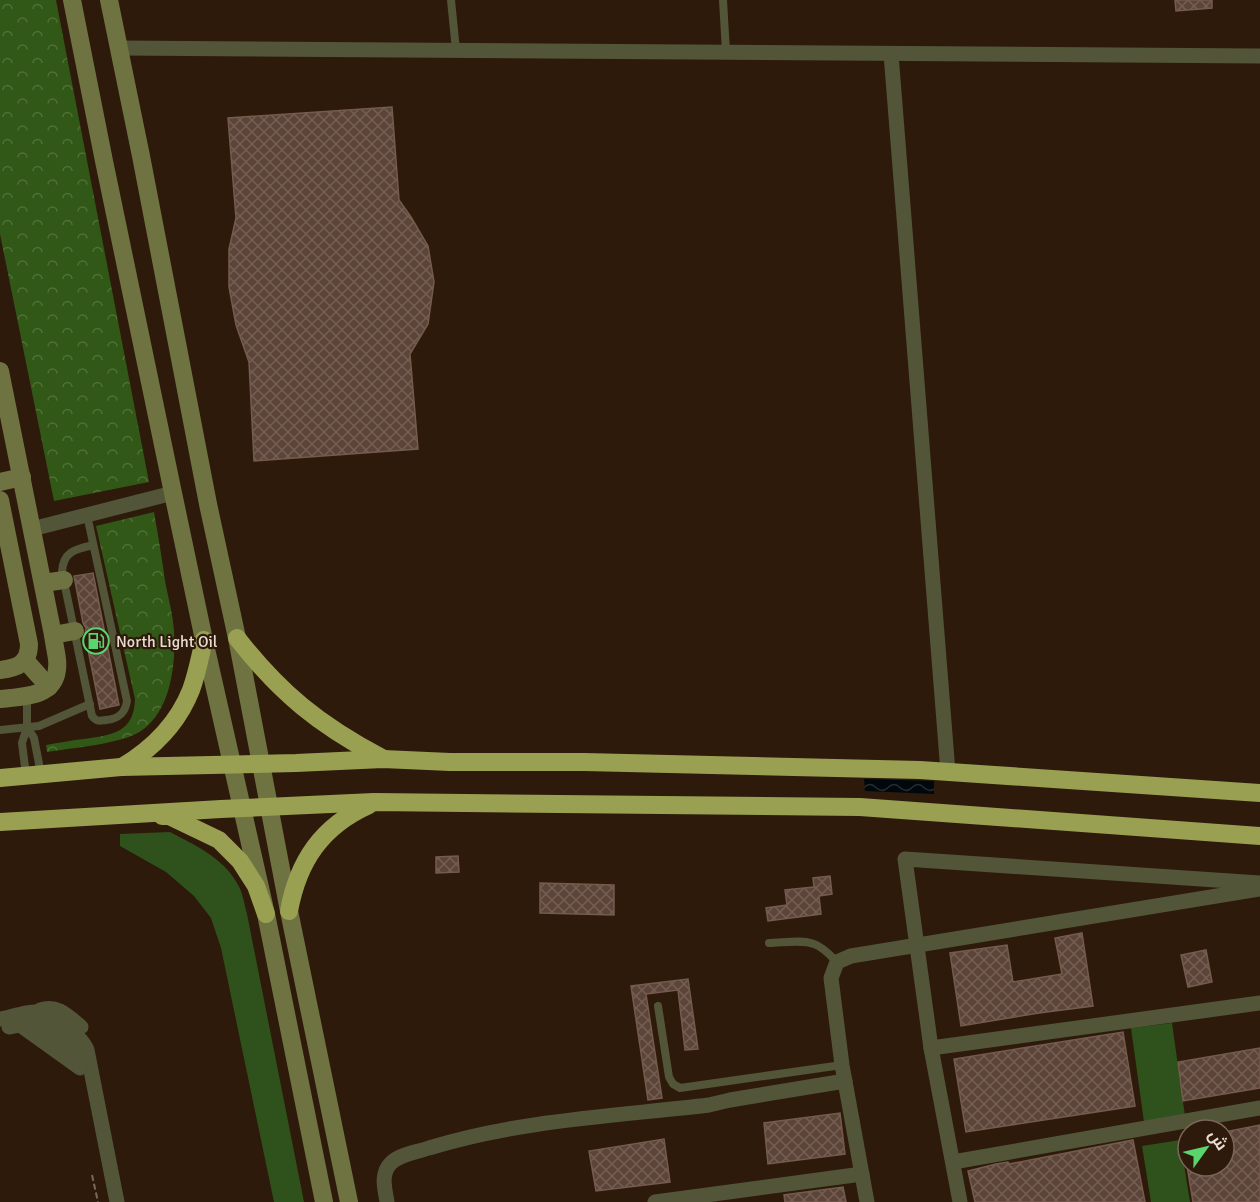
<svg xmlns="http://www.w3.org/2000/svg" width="1260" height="1202" font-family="Signika,Cairo,sans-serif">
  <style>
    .green { fill: #2f511b }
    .forest { fill: url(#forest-crowns) }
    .water { fill: url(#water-waves) }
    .building { fill: url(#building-cross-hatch); stroke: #745b4e; stroke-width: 1.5 }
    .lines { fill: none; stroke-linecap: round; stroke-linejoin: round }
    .path { stroke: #79685c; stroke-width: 2; stroke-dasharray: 6 3; stroke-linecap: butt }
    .lane { stroke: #525537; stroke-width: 8 }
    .street { stroke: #525537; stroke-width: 15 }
    .secondary { stroke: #6f7342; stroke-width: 18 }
    .highway { stroke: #9aa051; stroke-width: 18 }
    .labels { text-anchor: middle; stroke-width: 4.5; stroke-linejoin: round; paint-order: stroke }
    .poi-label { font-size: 16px; fill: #eaddd4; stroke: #2d1a0b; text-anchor: start }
  </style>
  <defs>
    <pattern id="forest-crowns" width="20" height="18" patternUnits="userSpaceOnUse" patternTransform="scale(1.5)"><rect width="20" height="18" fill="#315817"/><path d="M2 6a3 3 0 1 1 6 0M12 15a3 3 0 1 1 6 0" fill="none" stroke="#4f7038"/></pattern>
    <pattern id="water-waves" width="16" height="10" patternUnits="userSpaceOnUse" patternTransform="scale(1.5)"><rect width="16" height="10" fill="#01080d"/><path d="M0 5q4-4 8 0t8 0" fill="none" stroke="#262c2f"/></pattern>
    <pattern id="building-cross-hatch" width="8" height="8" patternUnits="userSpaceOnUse" patternTransform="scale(1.5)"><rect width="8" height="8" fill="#5c4438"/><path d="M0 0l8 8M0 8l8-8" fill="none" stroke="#745f54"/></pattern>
  </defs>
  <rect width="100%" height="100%" fill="#2d1a0b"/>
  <!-- green -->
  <g class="green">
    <path d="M 170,832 C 195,845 223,858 237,883 C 243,892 244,904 247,914 L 304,1202 L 274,1202 L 221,948 L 211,918 L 194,896 L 166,872 L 120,846 L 120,834 Z"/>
    <polygon points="1172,1023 1185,1116 1144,1122 1131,1028"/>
    <polygon points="1180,1140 1190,1202 1151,1202 1142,1146"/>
  </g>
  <!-- forest -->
  <g class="forest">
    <polygon points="0,0 56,0 149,482 54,501 0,234"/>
    <path d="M 154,512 C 158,535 162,558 165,581 C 168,597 173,614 174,631 C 176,664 171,711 141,731 C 122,744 71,748 47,752 L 46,745 C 59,743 72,740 84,739 C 112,735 134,733 135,699 L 96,526 Z"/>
  </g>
  <!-- water -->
  <polygon class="water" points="864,779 934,781 934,794 865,791"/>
  <!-- building -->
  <g class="building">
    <polygon points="1175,0 1212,0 1212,8 1176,11"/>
    <polygon points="392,107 399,200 411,217 428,246 434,282 428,324 410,354 418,449 254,461 249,362 236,325 229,287 229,249 236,218 228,118"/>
    <polygon points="93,573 119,705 100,709 85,635 86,628 83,623 74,576"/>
    <polygon points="458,856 459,872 436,873 436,857"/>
    <polygon points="830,876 832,894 819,896 821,914 768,921 766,908 787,905 785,890 814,887 813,878"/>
    <polygon points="540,883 614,885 614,915 540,913"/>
    <polygon points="1082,933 1093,1006 1039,1013 961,1026 950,953 1007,945 1013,982 1062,974 1055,938"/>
    <polygon points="1206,950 1212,982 1188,987 1181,955"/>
    <polygon points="688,979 698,1049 685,1050 678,990 646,994 662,1098 648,1100 631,986"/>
    <polygon points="1123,1032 1135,1106 966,1132 954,1059"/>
    <polygon points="1260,1048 1260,1088 1183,1101 1178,1062"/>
    <polygon points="840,1113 845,1154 768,1164 764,1123"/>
    <polygon points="1260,1125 1260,1202 1193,1202 1187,1166 1224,1166 1224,1132"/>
    <polygon points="664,1139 670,1182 596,1191 589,1151"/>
    <polygon points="1133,1140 1145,1202 975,1202 968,1171 996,1164 1008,1162 1009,1164"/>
    <polygon points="843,1187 846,1202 785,1202 784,1195"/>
  </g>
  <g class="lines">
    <!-- path -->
    <polyline class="path" points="92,1175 98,1202"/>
    <!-- lane -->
    <g class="lane">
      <polyline points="451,0 456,50"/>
      <polyline points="723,0 726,52"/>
      <path d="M 87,515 L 127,701 C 125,714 118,719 106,720 C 99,721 97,722 92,716 L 62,572 C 63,551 76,549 93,545"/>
      <polyline points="27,727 34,738 41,774"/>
      <polyline points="0,730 39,726 90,704"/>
      <polyline points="26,775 22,743 27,727 27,696"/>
      <path d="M 769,943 C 782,943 802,939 814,944 C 823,947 830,955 837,962"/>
      <polyline points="658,1006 669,1077 673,1084 680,1088 842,1065"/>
    </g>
    <!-- street -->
    <g class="street">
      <polyline points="119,48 1260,56"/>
      <polyline points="891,54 948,772"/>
      <polyline points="32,529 173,493"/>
      <path d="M 40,1010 C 57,1004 68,1016 81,1027"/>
      <path d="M 0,1019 C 12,1017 26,1011 38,1012 C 52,1013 82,1037 87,1050 L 117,1202"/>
      <polyline points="20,1025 80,1068"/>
      <path d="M 9,1027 C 21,1025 33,1021 45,1027 C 62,1039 78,1043 80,1066"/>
      <polyline points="931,1048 1260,1003"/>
      <polyline points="953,1162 1260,1108"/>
      <path d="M 387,1202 C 385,1189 380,1174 391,1163 C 400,1154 417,1152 429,1148 C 520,1120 616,1116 709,1105 L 730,1100 L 845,1081"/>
      <polyline points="655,1202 862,1174"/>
      <polyline points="867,1202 842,1065 831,978 837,962 851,956 1260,889"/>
      <polyline points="960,1202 931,1048 905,859 1260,883"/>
    </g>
    <!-- secondary -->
    <g class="secondary">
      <polyline points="72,0 104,161 173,493 204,640 266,914 324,1202"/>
      <polyline points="109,0 141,156 208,504 237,638 289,911 349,1202"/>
      <path d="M 0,371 L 53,635 C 54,643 56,651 57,659 C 61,697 27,696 0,699"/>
      <polyline points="0,482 22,477"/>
      <path d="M 0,500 L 29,644 C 29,664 17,668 0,670"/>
      <polyline points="43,583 64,580"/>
      <polyline points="53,635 75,631"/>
      <polyline points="25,660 49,687"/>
    </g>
    <!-- highway -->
    <g class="highway">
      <path d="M 237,638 C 280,693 319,725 382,758"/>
      <path d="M 122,767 C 152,749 178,723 191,690 C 197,674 200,657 204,640"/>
      <polyline points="0,778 121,767 296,763 383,759 450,762 584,762 920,770 1260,793"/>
      <polyline points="162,816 169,816 219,840 240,861 256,886 266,914"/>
      <polyline points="0,822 221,809 374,802 860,807 1260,836"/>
      <path d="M 289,911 C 298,861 322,826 369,805"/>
    </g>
  </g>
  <!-- icons -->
  <defs>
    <g id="fuel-ring" transform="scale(1.35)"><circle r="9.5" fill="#2d1a0b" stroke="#5ad56e" stroke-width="1.5"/><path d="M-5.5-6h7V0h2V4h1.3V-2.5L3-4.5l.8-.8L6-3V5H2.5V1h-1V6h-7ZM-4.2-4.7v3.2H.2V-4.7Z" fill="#5ad56e"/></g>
  </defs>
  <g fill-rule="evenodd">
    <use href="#fuel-ring" x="96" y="641"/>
  </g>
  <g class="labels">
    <!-- poi labels -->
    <g class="poi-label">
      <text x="116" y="647">North Light Oil</text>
    </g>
  </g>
  <!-- north arrow -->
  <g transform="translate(1206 1148) rotate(56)"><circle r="28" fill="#2d1a0b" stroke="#79685b" stroke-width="1.5"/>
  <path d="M0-4.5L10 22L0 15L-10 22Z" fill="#5ad56e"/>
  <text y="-9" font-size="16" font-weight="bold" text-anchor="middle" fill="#eaddd4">ش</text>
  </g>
</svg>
